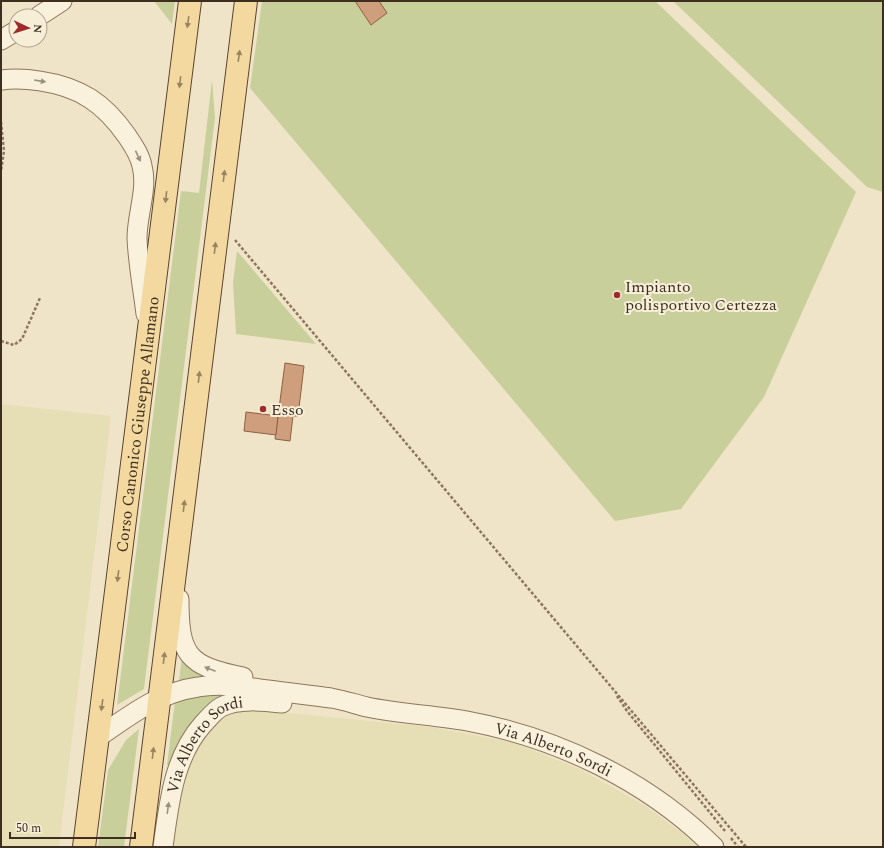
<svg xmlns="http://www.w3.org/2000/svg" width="884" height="848" font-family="Spectral,serif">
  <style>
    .farmland { fill: #e6deb5 }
    .green { fill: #c9cf9b }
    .building { fill: #cf9f7d; stroke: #8d5f41 }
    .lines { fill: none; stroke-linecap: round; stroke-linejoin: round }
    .minor-casing { stroke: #8d765c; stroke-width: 21 }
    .major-casing { stroke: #5b4430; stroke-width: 24 }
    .path { stroke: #8d765c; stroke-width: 2.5; stroke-dasharray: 3 2; stroke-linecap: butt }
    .minor { stroke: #faf1dc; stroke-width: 19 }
    .major { stroke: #f3d9a0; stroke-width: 22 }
    .oneway { fill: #988460 }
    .oneway2 { fill: #9c907e }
    .poi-dot { fill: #9e2a2b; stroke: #f7eed8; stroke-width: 1.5 }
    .labels { text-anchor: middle; stroke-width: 4; stroke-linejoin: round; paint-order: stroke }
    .poi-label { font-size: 16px; fill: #3d2e20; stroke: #f7eed8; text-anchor: start }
    .street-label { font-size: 16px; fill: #3d2e20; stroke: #f7eed8 }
  </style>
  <rect width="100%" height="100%" fill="#f0e4c8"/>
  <!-- farmland -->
  <g class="farmland">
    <polygon points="1,404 111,416 59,847 1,847"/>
    <polygon points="240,708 430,727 512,742 580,769 647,807 678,830 698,847 171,847 177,796 190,756 222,715"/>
  </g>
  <!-- green -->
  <g class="green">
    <polygon points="154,1 175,1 172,24"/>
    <polygon points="262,1 655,1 856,192 764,397 681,509 615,521 250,88"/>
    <polygon points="673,1 883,1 883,192 867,187"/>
    <polygon points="212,80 215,118 144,689 117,705 181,191 199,193"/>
    <polygon points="237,251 316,344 236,334 233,282"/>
    <polygon points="182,657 209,677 179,680"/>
    <path d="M 238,694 C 233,695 225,695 220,697 C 194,708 180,740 171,765 L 167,765 L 175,701 L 186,696 Z"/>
    <polygon points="139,729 124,847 98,847 108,770 126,740"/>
  </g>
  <!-- building -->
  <g class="building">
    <polygon points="355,1 379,1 387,13 371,25"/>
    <polygon points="285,363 304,366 298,416 293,416 290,441 275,439"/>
    <polygon points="246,412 278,416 276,435 244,431"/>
  </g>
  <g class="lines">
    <!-- minor casing -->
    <g class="minor-casing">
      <g id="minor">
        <polyline points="39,16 62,1"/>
        <polyline points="1,40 16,31"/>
        <path d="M 1,80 C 14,78 28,79 40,81 C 80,87 104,103 127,136 C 133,145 140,155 142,166 C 148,189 137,214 137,238 C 138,263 143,289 146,314"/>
        <path d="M 179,599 C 179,655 187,666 243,677"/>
        <path id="s1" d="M 98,737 C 131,715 157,693 198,687 C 221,683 245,687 268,690 C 289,693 310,695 331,698 C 343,700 355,704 367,707 C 400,714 434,715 467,721 C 558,738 648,781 714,847"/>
        <path id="s2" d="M 163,847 C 169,804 173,758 203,724 C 209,718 214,711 221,707 C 238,698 264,701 282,703"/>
      </g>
    </g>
    <!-- major casing -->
    <g class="major-casing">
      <g id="major">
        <path id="s3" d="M 84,847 L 190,1"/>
        <polyline points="141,847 246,1"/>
      </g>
    </g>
    <!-- path -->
    <g class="path">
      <polyline points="1,122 4,151 1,171"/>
      <polyline points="235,240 746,847"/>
      <polyline points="1,341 14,345 22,339 40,298"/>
      <polyline points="617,696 627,711 725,831"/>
      <polyline points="731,838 738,847"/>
    </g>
    <!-- minor -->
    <use href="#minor" class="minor"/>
    <!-- major -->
    <use href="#major" class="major"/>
  </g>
  <!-- one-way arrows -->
  <defs><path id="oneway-solid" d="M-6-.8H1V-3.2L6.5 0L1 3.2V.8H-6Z"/></defs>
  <g class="oneway">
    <use href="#oneway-solid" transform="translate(188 22) rotate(98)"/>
    <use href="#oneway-solid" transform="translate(239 56) rotate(-82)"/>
    <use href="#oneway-solid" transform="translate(180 82) rotate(97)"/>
    <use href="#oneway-solid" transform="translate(224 176) rotate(-83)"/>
    <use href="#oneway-solid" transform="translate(166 197) rotate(97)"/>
    <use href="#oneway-solid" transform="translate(215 248) rotate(-83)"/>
    <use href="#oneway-solid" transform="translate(199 377) rotate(-83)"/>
    <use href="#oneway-solid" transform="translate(184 506) rotate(-83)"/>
    <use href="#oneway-solid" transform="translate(118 576) rotate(97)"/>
    <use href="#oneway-solid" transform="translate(164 658) rotate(-83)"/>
    <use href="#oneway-solid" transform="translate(102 705) rotate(98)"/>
    <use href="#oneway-solid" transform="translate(153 753) rotate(-83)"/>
  </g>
  <g class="oneway2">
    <use href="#oneway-solid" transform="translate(40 81) rotate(9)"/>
    <use href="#oneway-solid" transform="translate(138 156) rotate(65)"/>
    <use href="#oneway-solid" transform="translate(210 669) rotate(-159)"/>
    <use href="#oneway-solid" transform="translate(168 808) rotate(-82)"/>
  </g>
  <!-- markers -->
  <g class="poi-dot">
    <circle cx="617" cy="295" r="4"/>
    <circle cx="263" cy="409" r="4"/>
  </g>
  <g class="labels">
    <!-- poi labels -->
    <g class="poi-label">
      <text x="625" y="292">Impianto<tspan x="625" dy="18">polisportivo Certezza</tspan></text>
      <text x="271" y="415">Esso</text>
    </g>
    <!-- street labels -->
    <g class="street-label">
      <text dy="6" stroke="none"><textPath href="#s3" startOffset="426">Corso Canonico Giuseppe Allamano</textPath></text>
      <text dy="6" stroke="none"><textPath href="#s2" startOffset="117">Via Alberto Sordi</textPath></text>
      <text dy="6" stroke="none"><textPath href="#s1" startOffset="476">Via Alberto Sordi</textPath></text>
    </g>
  </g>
  <!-- border -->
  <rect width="884" height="848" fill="none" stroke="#3d2e20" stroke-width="4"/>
  <!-- north arrow -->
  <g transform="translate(28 28) rotate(94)"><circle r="19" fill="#f7eed8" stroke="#ada18e"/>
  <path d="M0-3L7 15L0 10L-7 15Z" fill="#9e2a2b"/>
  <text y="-6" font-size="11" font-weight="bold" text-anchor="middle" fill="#3d2e20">N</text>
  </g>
  <!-- scale -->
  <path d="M10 832v6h125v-6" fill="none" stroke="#3d2e20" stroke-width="2"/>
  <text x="16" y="832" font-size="12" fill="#3d2e20" stroke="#f7eed8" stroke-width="3" paint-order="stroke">50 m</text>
</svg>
